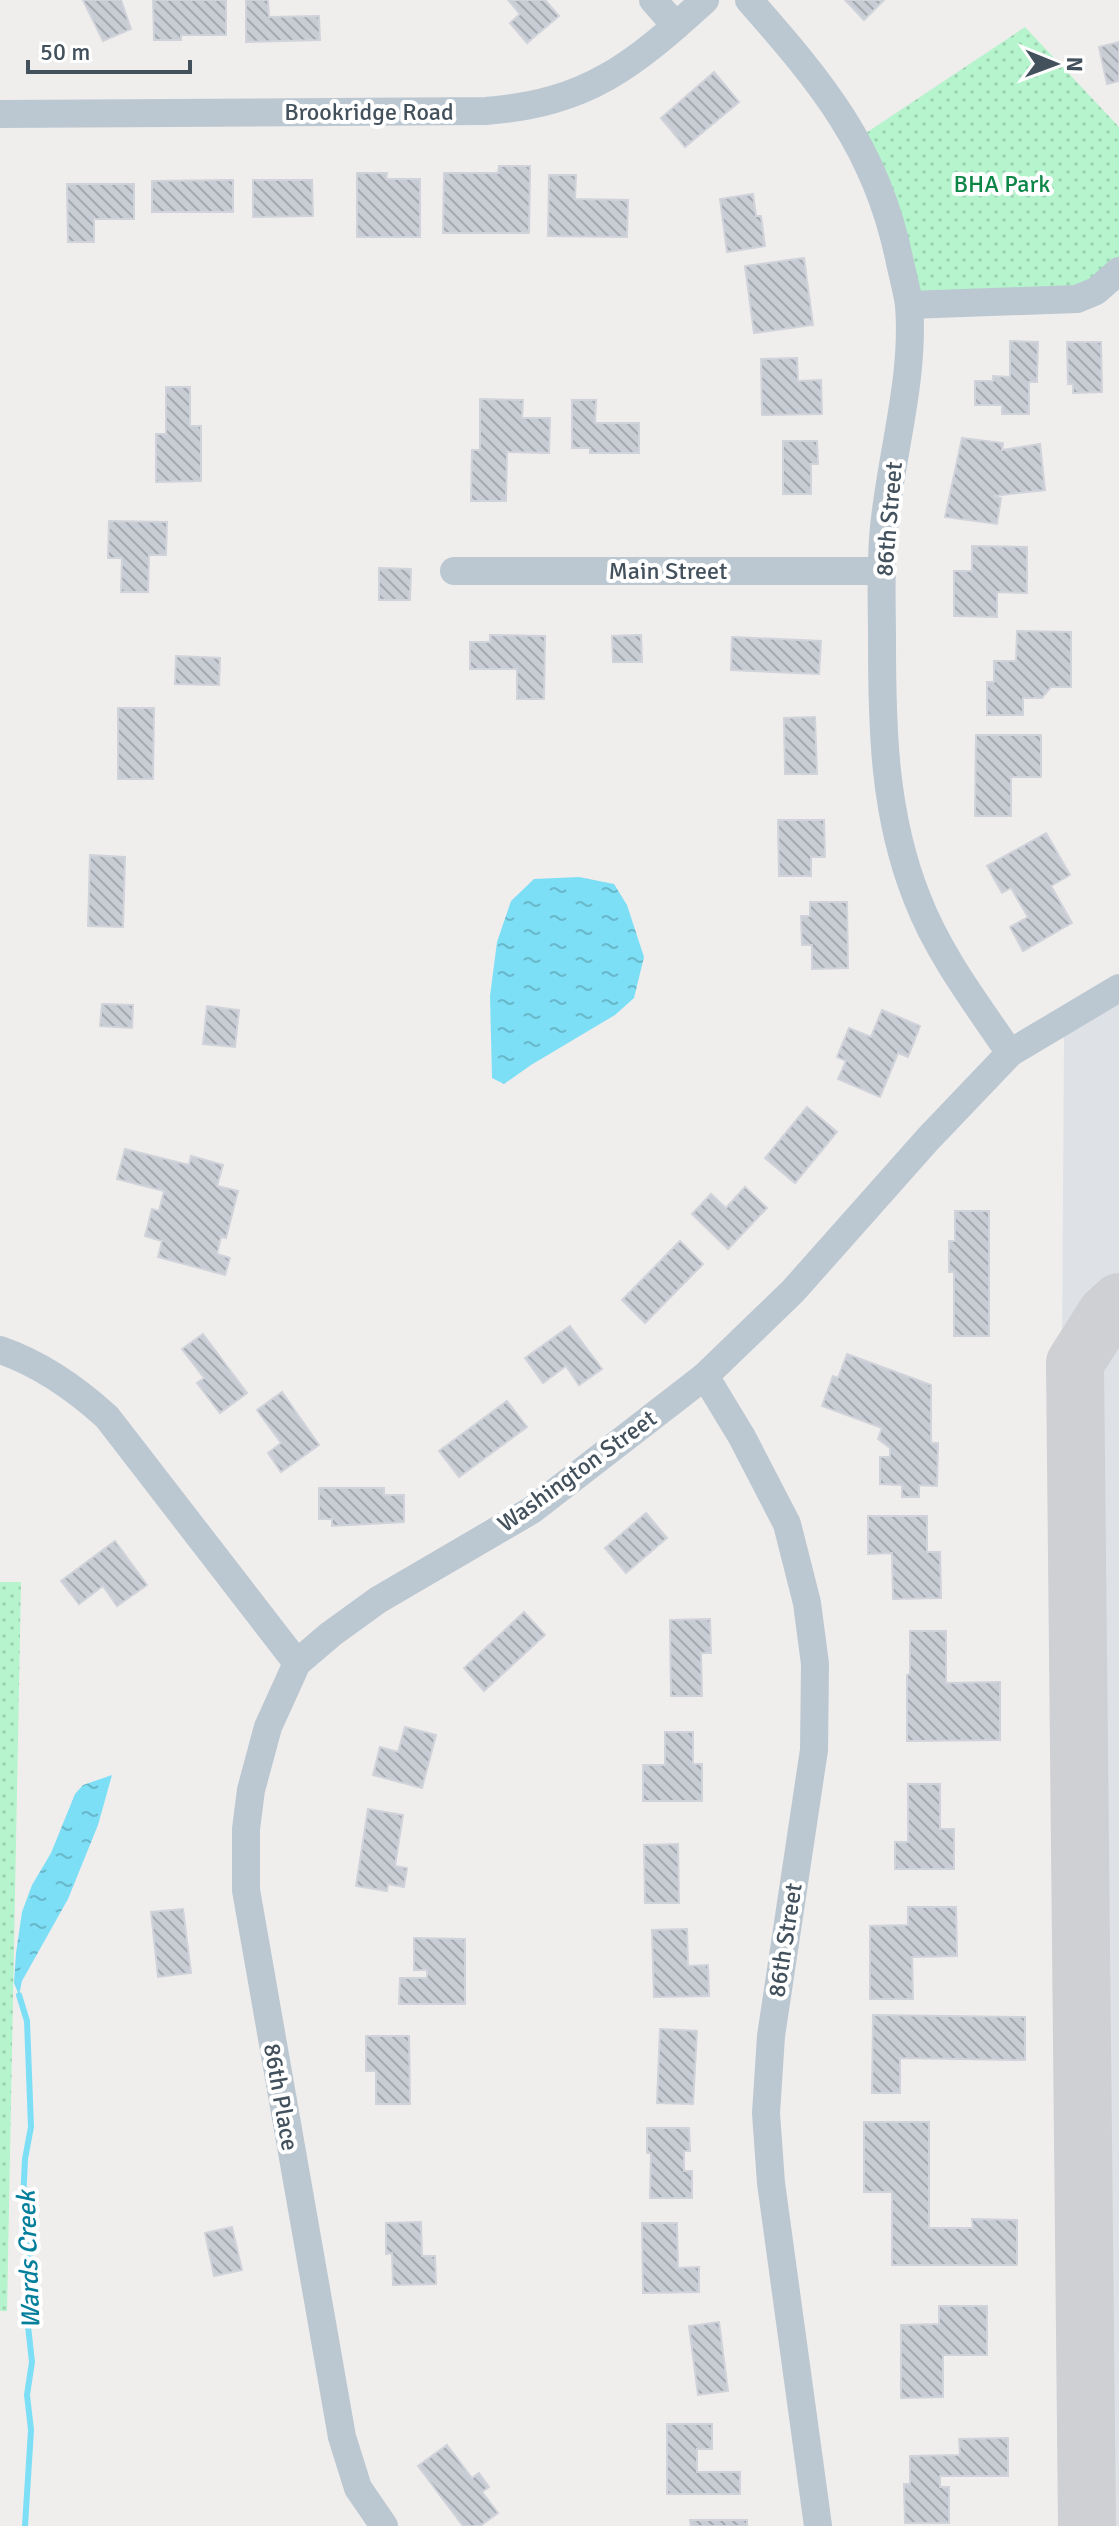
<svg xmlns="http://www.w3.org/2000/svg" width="1119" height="2526" font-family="Signika,sans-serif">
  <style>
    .airport { fill: #dee2e6 }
    .grass { fill: url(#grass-dots) }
    .water { fill: url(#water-ripples) }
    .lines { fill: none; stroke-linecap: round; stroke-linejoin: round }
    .stream { stroke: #7ddff6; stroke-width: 6 }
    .taxiway { stroke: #cfd0d3; stroke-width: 58 }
    .building { fill: url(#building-back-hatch); stroke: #d0d3da; stroke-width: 2 }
    .minor { stroke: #bcc8d1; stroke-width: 28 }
    .labels { text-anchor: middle; stroke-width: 8; stroke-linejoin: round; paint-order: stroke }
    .street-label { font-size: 24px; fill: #43515d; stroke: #fff }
    .park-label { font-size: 24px; fill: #0c8646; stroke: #fff }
    .water-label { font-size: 26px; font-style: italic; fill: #037f9b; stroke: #fff }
  </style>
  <defs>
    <pattern id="grass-dots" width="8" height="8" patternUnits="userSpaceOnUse" patternTransform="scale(2)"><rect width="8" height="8" fill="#b5f4cc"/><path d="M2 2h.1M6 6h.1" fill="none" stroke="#9dd3b2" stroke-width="1.8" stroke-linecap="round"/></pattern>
    <pattern id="water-ripples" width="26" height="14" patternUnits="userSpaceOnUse" patternTransform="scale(2)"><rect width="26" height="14" fill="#7ddff6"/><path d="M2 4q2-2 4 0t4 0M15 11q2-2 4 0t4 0" fill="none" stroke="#68b7ca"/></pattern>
    <pattern id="building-back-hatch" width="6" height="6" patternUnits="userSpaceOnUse" patternTransform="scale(2)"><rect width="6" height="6" fill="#c8ccd4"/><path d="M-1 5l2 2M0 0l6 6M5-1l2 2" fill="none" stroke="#a4a8af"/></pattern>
  </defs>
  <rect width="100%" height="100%" fill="#f0eded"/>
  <!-- airport -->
  <polygon class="airport" points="1119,1002 1119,2526 1070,2526 1062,1344 1064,1035"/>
  <!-- grass -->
  <g class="grass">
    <polygon points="1025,27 1119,127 1119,271 1096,291 909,305 857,139"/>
    <polygon points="0,1582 21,1582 7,2311 0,2311"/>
  </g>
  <!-- water -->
  <g class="water">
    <polygon points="579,877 614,884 627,905 644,957 634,998 615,1015 531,1065 504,1084 492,1078 490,996 497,942 511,901 534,879"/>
    <polygon points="112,1775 98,1825 68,1899 22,1981 19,1995 14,1983 16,1953 22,1912 32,1885 51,1853 75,1794 83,1785"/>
  </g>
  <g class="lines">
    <!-- stream -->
    <polyline class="stream" points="19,1995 27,2021 31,2127 25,2159 23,2201 29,2245 30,2294 27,2317 32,2362 27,2395 31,2430 25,2526"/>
    <!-- taxiway -->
    <polyline class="taxiway" points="1087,2526 1075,1363 1106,1314 1119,1302"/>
  </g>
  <!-- building -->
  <g class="building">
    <polygon points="83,0 121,0 131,29 103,41"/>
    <polygon points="153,0 226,0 226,35 181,35 181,40 154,40"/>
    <polygon points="246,0 268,0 269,17 319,16 320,40 246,42"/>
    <polygon points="508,0 545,0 559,16 527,43 510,23 520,14"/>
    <polygon points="845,0 884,0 864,20"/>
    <polygon points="1119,42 1119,81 1107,84 1099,47"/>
    <polygon points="714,72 739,102 685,147 661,118"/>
    <polygon points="499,166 530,166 529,233 443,233 444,173 498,173"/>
    <polygon points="357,173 387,173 386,179 420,179 420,237 357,237"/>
    <polygon points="549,175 576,175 575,199 628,200 627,237 548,236"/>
    <polygon points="233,180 233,212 152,212 152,181"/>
    <polygon points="253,180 312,180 313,216 253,217"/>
    <polygon points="67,184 134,184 134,219 94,219 94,242 68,242"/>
    <polygon points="753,194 756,216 761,216 765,246 727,252 720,199"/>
    <polygon points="804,258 813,325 754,333 745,266"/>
    <polygon points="1010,341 1038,342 1037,382 1029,382 1029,414 1002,414 1002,405 975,405 975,381 993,381 993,376 1010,377"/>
    <polygon points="1067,342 1101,342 1102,392 1073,393 1073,384 1068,384"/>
    <polygon points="797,358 798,381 821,380 822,414 762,415 761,359"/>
    <polygon points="166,387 190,387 190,426 201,426 201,481 156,482 156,434 166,434"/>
    <polygon points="480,399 523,400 522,418 550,418 549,453 507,452 506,501 471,501 472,450 480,450"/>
    <polygon points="572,400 596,400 595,423 639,423 639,453 590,453 590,448 572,448"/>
    <polygon points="962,438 1003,443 1002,450 1040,444 1045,490 993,496 1001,498 997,524 945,517"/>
    <polygon points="783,441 817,441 818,464 811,464 811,494 783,494"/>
    <polygon points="109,521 167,522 166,555 149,555 148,592 121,592 122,558 108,558"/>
    <polygon points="972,546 1027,547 1027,593 997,592 997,617 954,616 954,571 972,571"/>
    <polygon points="379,568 411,569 410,600 379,600"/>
    <polygon points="1017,631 1071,632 1071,687 1051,687 1042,698 1023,698 1023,715 987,715 987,682 994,682 994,661 1016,661"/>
    <polygon points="490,635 545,636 544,699 517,699 517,669 470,669 470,642 490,642"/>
    <polygon points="641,635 642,662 613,662 612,636"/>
    <polygon points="732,637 821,641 819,674 731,670"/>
    <polygon points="176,656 220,658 219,685 175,684"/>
    <polygon points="118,708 154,708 153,779 118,779"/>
    <polygon points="815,717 817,774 785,774 784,718"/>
    <polygon points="976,735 1041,735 1041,777 1011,777 1011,816 975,816"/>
    <polygon points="778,820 824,820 825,857 811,857 811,876 779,876"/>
    <polygon points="1046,833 1070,875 1051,886 1072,923 1023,951 1010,927 1028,917 1011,888 1002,893 987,866"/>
    <polygon points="90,855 125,857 123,927 88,926"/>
    <polygon points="810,902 847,902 848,968 812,969 812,945 802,945 801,916 810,916"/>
    <polygon points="102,1004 133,1005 132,1028 100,1026"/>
    <polygon points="207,1006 239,1010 235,1047 203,1044"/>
    <polygon points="882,1010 920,1026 908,1057 898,1053 880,1097 838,1079 846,1061 837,1057 849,1028 871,1037"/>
    <polygon points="807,1107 837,1132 795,1183 765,1158"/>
    <polygon points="125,1149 189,1165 191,1156 223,1165 217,1186 238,1191 226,1238 221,1237 217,1254 230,1258 225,1275 158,1257 162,1241 145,1236 152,1209 159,1211 164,1191 117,1179"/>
    <polygon points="745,1187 767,1208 728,1249 692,1214 711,1194 726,1208"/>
    <polygon points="955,1211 989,1211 989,1336 954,1336 954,1272 949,1272 949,1241 955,1241"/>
    <polygon points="680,1241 703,1264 645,1323 622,1300"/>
    <polygon points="570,1326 602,1369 579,1385 566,1366 543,1383 525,1358"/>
    <polygon points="203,1334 247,1393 220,1413 197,1383 204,1378 182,1349"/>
    <polygon points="847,1354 931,1385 931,1443 938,1443 937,1486 919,1485 919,1497 902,1497 902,1485 880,1484 880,1457 890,1457 890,1448 878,1439 882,1428 822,1406 833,1376 838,1378"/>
    <polygon points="282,1392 319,1445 281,1472 268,1453 281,1443 257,1410"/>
    <polygon points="507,1401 527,1427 459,1477 439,1451"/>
    <polygon points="319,1488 384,1488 384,1495 404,1495 404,1522 332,1526 332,1519 319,1519"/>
    <polygon points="646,1513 667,1538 626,1573 605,1548"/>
    <polygon points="868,1516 927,1516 927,1552 940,1552 941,1598 893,1599 892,1553 868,1554"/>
    <polygon points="115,1541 147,1585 117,1606 103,1586 79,1604 61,1581"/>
    <polygon points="524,1612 545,1635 484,1691 464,1668"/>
    <polygon points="710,1619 711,1653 701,1653 702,1696 671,1696 670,1620"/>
    <polygon points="910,1631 946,1631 946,1683 1000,1682 1000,1740 907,1741 907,1675 910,1674"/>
    <polygon points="405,1727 436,1735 422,1788 373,1775 380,1747 398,1752"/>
    <polygon points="665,1732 693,1732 693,1764 702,1764 702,1801 643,1801 643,1765 665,1765"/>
    <polygon points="908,1784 940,1784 940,1829 954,1829 954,1869 895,1869 895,1842 908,1842"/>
    <polygon points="368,1809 403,1815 395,1866 407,1868 404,1887 388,1884 387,1891 356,1886"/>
    <polygon points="678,1844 679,1903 645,1903 644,1845"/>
    <polygon points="908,1907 956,1907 957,1956 912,1957 913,1999 870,1999 870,1926 908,1925"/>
    <polygon points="183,1909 191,1973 158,1977 151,1912"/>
    <polygon points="687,1929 688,1966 708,1965 709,1996 654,1997 652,1930"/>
    <polygon points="414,1938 465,1939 465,2004 399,2004 400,1978 427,1978 427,1970 414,1970"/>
    <polygon points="873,2015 1025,2017 1025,2060 900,2058 900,2093 872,2093"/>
    <polygon points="660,2029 697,2031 693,2104 657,2103"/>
    <polygon points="366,2036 409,2036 410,2104 376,2104 376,2071 366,2071"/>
    <polygon points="864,2122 929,2122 929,2228 973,2228 972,2219 1017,2220 1017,2265 892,2265 892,2192 864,2192"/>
    <polygon points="647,2128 689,2128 690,2151 684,2151 684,2171 692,2171 692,2198 650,2198 651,2153 647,2153"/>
    <polygon points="421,2222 422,2256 435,2256 436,2284 393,2285 392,2253 386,2254 386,2223"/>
    <polygon points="642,2223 677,2223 678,2268 699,2267 699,2292 643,2293"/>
    <polygon points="232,2227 242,2270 214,2276 205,2233"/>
    <polygon points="939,2306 987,2306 987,2355 943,2355 943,2397 901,2398 901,2325 939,2324"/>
    <polygon points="719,2322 728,2391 698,2395 689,2326"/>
    <polygon points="667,2424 712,2424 712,2449 697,2449 697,2472 740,2472 740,2494 667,2494"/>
    <polygon points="1008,2438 1008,2476 940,2476 940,2487 949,2487 949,2523 905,2523 904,2484 910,2484 910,2456 960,2455 959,2439"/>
    <polygon points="447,2445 472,2478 479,2473 489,2487 482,2492 498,2513 480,2526 463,2526 418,2466"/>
    <polygon points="690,2520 747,2520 747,2526 691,2526"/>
  </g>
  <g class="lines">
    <!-- minor -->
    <g class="minor">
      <polyline points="653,0 676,26"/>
      <path d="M 749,0 C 821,82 876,147 899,258 C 902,273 907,290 909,305 C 915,378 891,455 884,527 C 880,565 882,604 882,642 C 882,730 884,815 917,898 C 939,955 976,1003 1010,1053"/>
      <path d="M 0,114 L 486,111 C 588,103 632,66 705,0"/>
      <polyline points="909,305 1077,299 1096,291 1119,271"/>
      <polyline points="454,571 882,571"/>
      <path d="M 0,1350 C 41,1364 75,1388 107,1417 L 297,1663"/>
      <polyline points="705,1376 742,1437 787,1524 807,1603 815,1664 814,1750 771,2036 766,2113 771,2183 818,2526"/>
      <polyline points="384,2526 358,2488 342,2437 246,1890 246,1829 251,1790 268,1727 297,1663 331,1634 378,1600 532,1510 705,1376 793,1291 928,1139 1010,1053 1119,988"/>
    </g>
  </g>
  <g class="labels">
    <!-- street labels -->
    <g class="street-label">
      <text x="369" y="120">Brookridge Road</text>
      <text transform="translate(889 519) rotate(-85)" y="8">86th Street</text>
      <text x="668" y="579">Main Street</text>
      <text transform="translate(577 1471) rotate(-36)" y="8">Washington Street</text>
      <text transform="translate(785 1940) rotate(-81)" y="8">86th Street</text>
      <text transform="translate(281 2097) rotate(80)" y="8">86th Place</text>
    </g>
    <!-- park labels -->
    <g class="park-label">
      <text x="1002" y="192">BHA Park</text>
    </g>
    <!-- water labels -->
    <g class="water-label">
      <text transform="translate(28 2260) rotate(-92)" y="9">Wards Creek</text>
    </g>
  </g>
  <!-- north arrow -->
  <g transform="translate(1055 64) rotate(91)" stroke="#ffffff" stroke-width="6" paint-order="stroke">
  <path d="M0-6L14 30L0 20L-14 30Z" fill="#43515d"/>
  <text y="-12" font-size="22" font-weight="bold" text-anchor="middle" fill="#43515d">N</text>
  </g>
  <!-- scale -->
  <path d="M28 60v12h162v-12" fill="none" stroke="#43515d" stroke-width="4"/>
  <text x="40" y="60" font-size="24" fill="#43515d" stroke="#ffffff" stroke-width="6" paint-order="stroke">50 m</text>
</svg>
